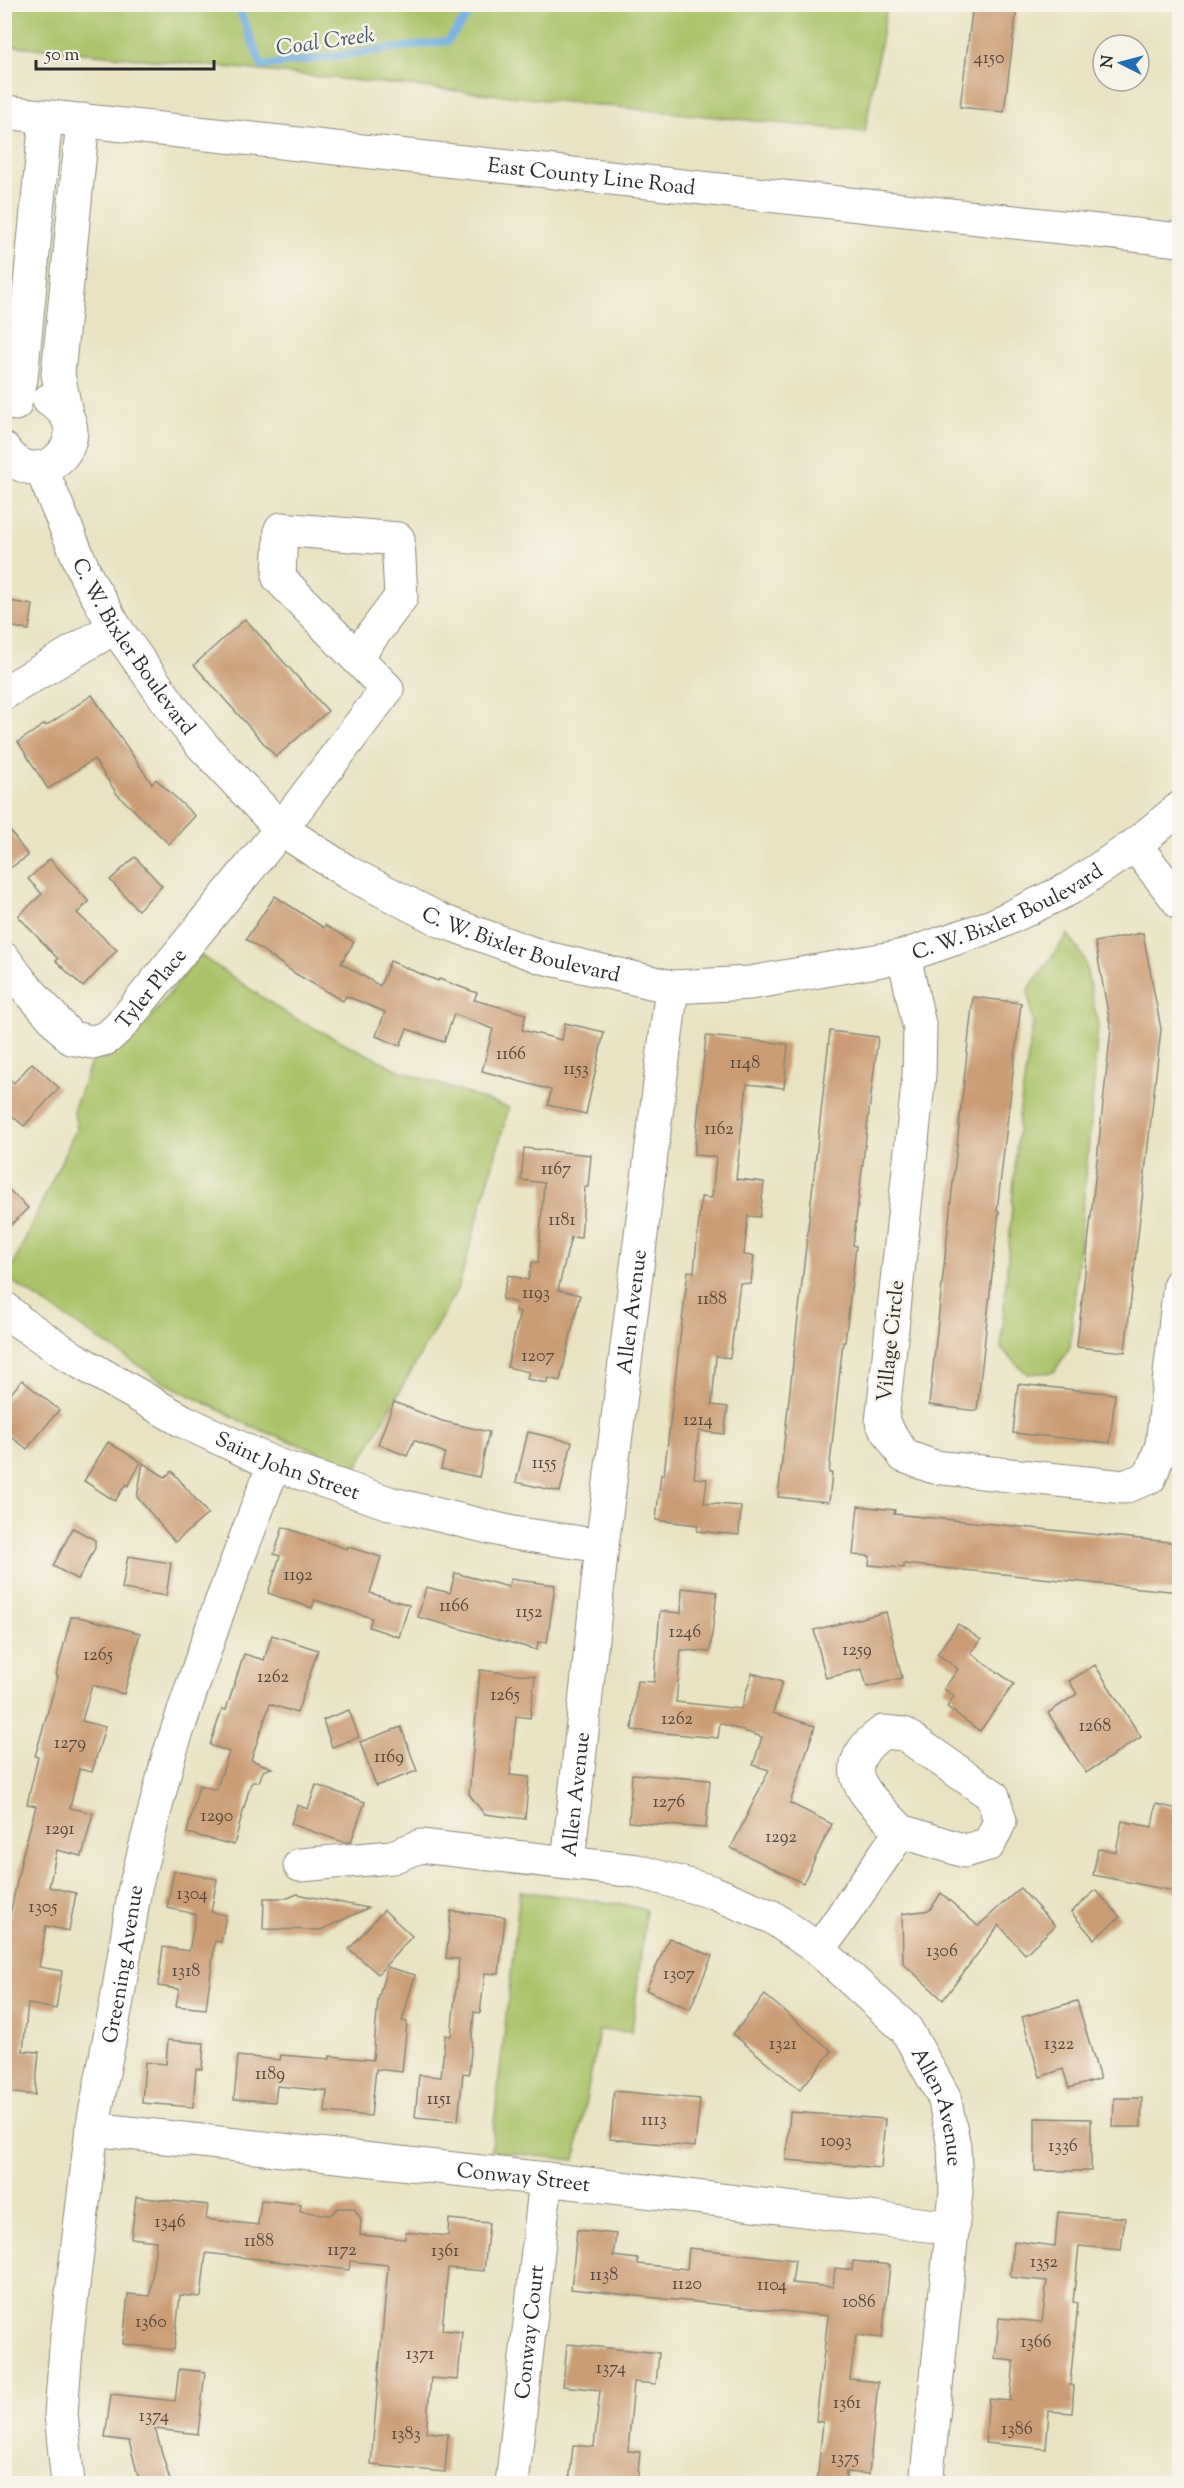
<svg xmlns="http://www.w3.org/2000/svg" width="1184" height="2488" font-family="'Sorts Mill Goudy',serif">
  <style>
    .green { fill: #a9c267; stroke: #6a7649; stroke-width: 1.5 }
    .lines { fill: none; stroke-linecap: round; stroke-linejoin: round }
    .stream { stroke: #6cabdf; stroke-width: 8 }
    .building { fill: #ca9d76 }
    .minor-casing { stroke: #8a8777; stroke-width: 35 }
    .major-casing { stroke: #8a8777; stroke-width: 35 }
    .minor { stroke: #fff; stroke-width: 33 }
    .major { stroke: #fff; stroke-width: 33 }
    .labels { text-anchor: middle; stroke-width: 5; stroke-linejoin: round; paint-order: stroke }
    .number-label { font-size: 18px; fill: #53483e }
    .street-label { font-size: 21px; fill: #2b2b2b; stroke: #f7f3e8 }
    .water-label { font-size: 22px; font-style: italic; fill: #42586a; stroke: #f7f3e8 }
  </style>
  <rect width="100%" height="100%" fill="#f7f3e8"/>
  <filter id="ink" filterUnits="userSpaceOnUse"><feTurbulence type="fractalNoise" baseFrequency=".0167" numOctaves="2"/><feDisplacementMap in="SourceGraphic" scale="12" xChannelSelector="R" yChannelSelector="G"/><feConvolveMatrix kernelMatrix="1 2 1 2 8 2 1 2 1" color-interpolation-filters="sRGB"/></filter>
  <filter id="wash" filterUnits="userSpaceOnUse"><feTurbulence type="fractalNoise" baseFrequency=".008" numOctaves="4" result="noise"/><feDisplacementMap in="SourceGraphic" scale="24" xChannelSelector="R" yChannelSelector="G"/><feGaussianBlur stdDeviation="1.35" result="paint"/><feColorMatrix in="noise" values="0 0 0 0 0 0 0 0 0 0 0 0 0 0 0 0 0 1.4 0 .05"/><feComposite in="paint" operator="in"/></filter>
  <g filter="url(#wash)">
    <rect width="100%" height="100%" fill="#e9e3c3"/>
    <!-- green -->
    <g class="green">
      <polygon points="4,5 5,4 887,5 865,132 5,45"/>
      <polygon points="1068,934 1084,958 1098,1024 1091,1119 1070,1347 1054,1372 1027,1374 1001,1348 1019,1115 1033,1024 1028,990"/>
      <polygon points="200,955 290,1016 401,1071 509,1108 458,1288 357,1467 251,1426 162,1381 7,1278 77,1127 73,1110 92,1060 108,1058 147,1022"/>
      <polygon points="520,1891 627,1905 646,1910 632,2032 599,2030 575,2160 491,2151"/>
    </g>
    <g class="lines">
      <!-- stream -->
      <polyline class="stream" points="237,4 262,66 448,41 477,4"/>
    </g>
    <g id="blocks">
      <!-- building -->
      <g class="building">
        <polygon points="973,4 1017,7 1004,112 960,107"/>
        <polygon points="4,600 33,605 29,630 4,625"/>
        <polygon points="245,619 328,711 276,757 194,665"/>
        <polygon points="92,695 152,784 156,779 195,816 169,844 117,794 94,759 48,789 18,742 45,724 46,726"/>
        <polygon points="4,822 28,856 4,872"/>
        <polygon points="135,857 162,886 138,910 110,880"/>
        <polygon points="50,859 89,902 77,913 117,950 83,987 56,961 58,959 18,916 42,894 28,879"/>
        <polygon points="275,896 324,928 325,925 354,942 341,963 380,986 390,961 438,981 439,979 477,993 474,1000 526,1014 522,1030 562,1040 565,1023 604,1032 586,1114 548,1105 551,1090 482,1071 493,1029 454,1014 444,1042 407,1029 400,1046 376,1036 385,1012 346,996 343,1001 296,974 246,939"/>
        <polygon points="1143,933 1161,1029 1125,1352 1077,1347 1111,1029 1095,942"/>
        <polygon points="973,997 1021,1003 997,1211 999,1211 977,1411 929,1405"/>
        <polygon points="830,1031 878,1037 853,1245 856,1246 845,1342 843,1342 829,1473 832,1473 829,1502 778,1497"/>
        <polygon points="706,1036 788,1044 784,1088 747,1084 736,1179 764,1182 760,1217 748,1216 744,1255 754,1256 751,1284 740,1283 730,1358 716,1356 712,1405 728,1407 724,1434 699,1431 694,1478 707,1479 704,1503 741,1506 739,1535 697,1531 698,1525 656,1520 661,1474 664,1474 688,1271 694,1272 701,1197 712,1198 716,1157 694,1155"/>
        <polygon points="32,1063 59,1088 24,1126 4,1109 4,1074 14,1083"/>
        <polygon points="524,1148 591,1155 588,1187 585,1187 581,1238 571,1237 558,1290 580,1295 560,1381 548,1378 547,1383 527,1379 529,1372 507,1367 520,1312 515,1311 517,1303 502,1299 508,1275 528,1280 532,1262 538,1263 544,1183 521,1180"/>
        <polygon points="4,1185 28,1208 4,1232"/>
        <polygon points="22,1380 59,1410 27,1449 4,1431 4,1402"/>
        <polygon points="1018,1384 1115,1394 1110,1443 1013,1433"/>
        <polygon points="394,1402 442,1421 489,1432 479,1477 441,1469 445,1453 414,1440 407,1456 378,1444"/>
        <polygon points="528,1432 572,1442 560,1492 516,1482"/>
        <polygon points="108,1442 141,1462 128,1486 126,1484 115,1501 84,1481"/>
        <polygon points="143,1463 165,1477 172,1471 208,1514 175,1542 137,1497"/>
        <polygon points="858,1506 895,1510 894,1514 1179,1543 1179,1592 904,1564 904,1568 869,1565 870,1556 853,1555"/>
        <polygon points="283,1527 347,1549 348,1547 381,1557 370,1593 409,1605 399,1637 369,1627 372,1618 315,1600 312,1608 268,1593 280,1556 274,1554"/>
        <polygon points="73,1528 95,1540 95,1548 78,1580 53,1566"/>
        <polygon points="128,1556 171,1563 166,1596 122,1589"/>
        <polygon points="455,1573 509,1587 510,1579 555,1585 547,1643 538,1642 537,1650 418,1617 426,1587 450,1593"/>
        <polygon points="682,1588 717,1592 710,1652 681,1650 676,1702 741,1709 752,1673 782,1682 773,1713 815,1726 790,1803 832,1824 803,1883 731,1848 769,1770 753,1765 762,1737 720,1723 718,1738 632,1730 637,1681 654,1682 660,1611 681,1613"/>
        <polygon points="886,1612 902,1678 867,1687 862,1669 826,1678 814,1630"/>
        <polygon points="71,1617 79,1617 140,1633 124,1694 92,1685 82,1721 105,1727 92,1772 79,1769 70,1808 93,1813 82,1856 57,1850 49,1887 76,1893 69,1931 46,1926 39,1967 62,1971 56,2009 28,2004 23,2051 39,2052 35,2095 4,2092 4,1944 22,1857 36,1806 27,1804 38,1757 35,1756 58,1676 56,1675"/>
        <polygon points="958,1624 981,1640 971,1653 1014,1684 980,1731 947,1707 954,1696 944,1689 958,1669 937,1654"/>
        <polygon points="272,1635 318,1650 297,1713 270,1704 251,1760 272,1768 263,1771 259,1782 252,1782 250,1786 234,1845 187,1833 199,1785 216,1790 229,1752 210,1745 222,1709 226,1710 244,1654 264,1660"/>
        <polygon points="1095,1665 1141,1737 1086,1773 1048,1713 1077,1694 1069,1681"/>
        <polygon points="480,1670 535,1676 530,1718 516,1716 510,1775 529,1777 525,1819 484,1814 469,1794"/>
        <polygon points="349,1710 359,1737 332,1747 323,1720"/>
        <polygon points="401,1727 417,1771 376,1786 360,1742"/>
        <polygon points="632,1774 710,1780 706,1828 629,1822"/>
        <polygon points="316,1785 365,1802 351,1842 343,1842 291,1824 297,1805 308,1809"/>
        <polygon points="1156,1804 1179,1809 1179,1892 1093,1875 1098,1849 1116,1852 1122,1821 1152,1827"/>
        <polygon points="174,1871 217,1879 211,1912 226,1915 221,1942 215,1941 206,2009 176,2006 179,1989 158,1986 163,1947 189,1951 196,1914 167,1908"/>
        <polygon points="1020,1888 1055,1926 1025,1954 999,1925 943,2000 903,1963 902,1914 930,1910 941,1893 978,1926"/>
        <polygon points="1096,1890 1120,1917 1094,1939 1071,1912"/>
        <polygon points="297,1894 368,1908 321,1930 263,1929 264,1898 288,1898"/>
        <polygon points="384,1910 412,1936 378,1974 349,1949"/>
        <polygon points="451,1911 505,1917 499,1974 485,1973 480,2013 474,2012 469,2074 463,2073 458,2121 415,2117 419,2075 441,2077 445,2035 451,2036 459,1959 446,1958"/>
        <polygon points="669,1938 712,1956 690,2009 646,1990"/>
        <polygon points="387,1967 415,1975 402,2021 407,2022 402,2072 376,2069 371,2116 325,2112 327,2091 277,2086 275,2102 234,2099 238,2056 280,2060 281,2055 330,2059 330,2056 373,2060 378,2000"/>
        <polygon points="765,1995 832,2051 800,2090 733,2034"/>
        <polygon points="1077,2001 1100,2079 1069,2088 1063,2069 1040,2077 1022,2017"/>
        <polygon points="168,2040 204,2043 202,2069 196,2069 193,2107 142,2103 145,2062 166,2064"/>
        <polygon points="614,2091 700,2099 695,2147 610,2139"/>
        <polygon points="1114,2098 1142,2098 1141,2127 1113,2127"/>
        <polygon points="790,2112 885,2119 881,2168 786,2160"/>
        <polygon points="1035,2118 1091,2119 1091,2171 1035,2171"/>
        <polygon points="136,2197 208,2205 206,2219 258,2225 261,2200 301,2204 300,2211 330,2215 338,2208 354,2208 361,2219 360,2235 405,2239 405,2232 448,2236 449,2219 489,2223 484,2271 448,2268 442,2330 462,2332 458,2380 431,2378 426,2432 448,2434 445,2472 371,2465 388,2265 350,2261 349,2270 206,2253 201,2297 180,2295 174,2350 123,2344 128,2294 150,2296 156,2241 131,2238"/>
        <polygon points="1058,2212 1125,2218 1121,2250 1079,2246 1073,2302 1078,2303 1070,2385 1074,2386 1072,2413 1049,2411 1046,2449 985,2443 989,2399 1010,2401 1014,2361 995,2359 999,2318 1042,2322 1047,2281 1010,2277 1014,2241 1055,2246"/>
        <polygon points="577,2230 616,2234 613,2256 638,2259 638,2264 687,2269 689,2248 795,2260 792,2283 833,2287 835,2268 852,2270 853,2261 890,2265 882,2338 856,2335 850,2379 878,2382 869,2474 846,2472 845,2484 817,2484 823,2422 816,2421 828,2316 571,2289"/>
        <polygon points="567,2344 659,2353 656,2384 634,2382 628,2451 640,2452 637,2484 569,2484 573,2445 594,2447 600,2390 563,2386"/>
        <polygon points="179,2369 205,2372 198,2434 155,2429 171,2484 140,2484 129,2441 105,2438 111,2394 175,2401"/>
      </g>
    </g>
  </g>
  <g filter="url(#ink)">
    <use href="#blocks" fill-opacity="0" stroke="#8a8777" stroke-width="1.5"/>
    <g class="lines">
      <!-- minor casing -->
      <g class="minor-casing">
        <g id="minor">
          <polyline points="15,404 21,379 46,117"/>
          <polyline points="66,413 58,374 83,120"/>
          <path d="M 4,449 C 40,502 105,431 49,400"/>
          <path id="s1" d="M 41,468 L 87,578 L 115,627 L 176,713 L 202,745 L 281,829 L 347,872 L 442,921 L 542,957 L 672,987 L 750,983 L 904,956 L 992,926 L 1069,889 L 1135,845 L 1180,808"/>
          <polyline points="4,693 115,627"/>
          <polyline points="1135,845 1180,903"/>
          <polyline points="904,956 920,1029 919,1075 882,1422 904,1456 934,1467 1124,1487 1150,1477 1162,1445 1180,1284"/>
          <path id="s2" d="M 4,959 L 22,983 L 71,1038 L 92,1042 L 107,1038 L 120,1026 L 281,829 L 387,689 L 279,578 L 281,529 L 398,539 L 401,597 L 356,657"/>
          <path id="s3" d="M 4,1308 L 20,1322 L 73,1358 L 183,1421 L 274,1464 L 389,1503 L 513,1533 L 602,1546"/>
          <path id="s4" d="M 568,1862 L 602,1546 L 672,987"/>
          <path id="s5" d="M 300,1865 L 392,1857 L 421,1846 L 637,1871 L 712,1892 L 772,1917 L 819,1950 L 906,2029 L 944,2097 L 954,2146 L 956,2192 L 926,2484"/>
          <path d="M 819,1950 L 901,1831 L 965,1851 L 989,1844 L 1000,1821 L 993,1796 L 904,1734 L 883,1732 C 829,1771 869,1796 901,1831"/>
          <path id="s6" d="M 92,2129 L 546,2179 L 952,2228"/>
          <path id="s7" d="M 68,2484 L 61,2414 L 67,2335 L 92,2129 L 118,1995 L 135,1888 L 169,1755 L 218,1611 L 274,1464"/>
          <path id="s8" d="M 512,2484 L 546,2179"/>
        </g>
      </g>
      <!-- major casing -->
      <g class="major-casing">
        <g id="major">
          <path id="s9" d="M 4,112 L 1180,240"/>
        </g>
      </g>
      <!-- minor -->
      <use href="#minor" class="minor"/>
      <!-- major -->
      <use href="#major" class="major"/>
    </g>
  </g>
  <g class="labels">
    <!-- number labels -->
    <g class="number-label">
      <text x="989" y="63">4150</text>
      <text x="511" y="1059">1166</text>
      <text x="745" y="1068">1148</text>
      <text x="576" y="1074">1153</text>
      <text x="719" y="1134">1162</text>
      <text x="556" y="1174">1167</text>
      <text x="562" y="1225">1181</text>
      <text x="536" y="1298">1193</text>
      <text x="712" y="1304">1188</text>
      <text x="538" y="1361">1207</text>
      <text x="698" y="1425">1214</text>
      <text x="544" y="1468">1155</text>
      <text x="298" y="1580">1192</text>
      <text x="454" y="1611">1166</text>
      <text x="529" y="1617">1152</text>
      <text x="685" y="1637">1246</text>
      <text x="857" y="1655">1259</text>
      <text x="98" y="1660">1265</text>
      <text x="273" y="1682">1262</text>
      <text x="505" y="1700">1265</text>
      <text x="677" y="1724">1262</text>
      <text x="1095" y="1731">1268</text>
      <text x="70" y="1748">1279</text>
      <text x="389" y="1762">1169</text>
      <text x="669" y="1807">1276</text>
      <text x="217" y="1821">1290</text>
      <text x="60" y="1834">1291</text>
      <text x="781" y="1842">1292</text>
      <text x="192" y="1899">1304</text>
      <text x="43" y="1912">1305</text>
      <text x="942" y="1956">1306</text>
      <text x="186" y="1976">1318</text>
      <text x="679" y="1979">1307</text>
      <text x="783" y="2049">1321</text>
      <text x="1059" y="2049">1322</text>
      <text x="270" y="2079">1189</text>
      <text x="439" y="2104">1151</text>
      <text x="654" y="2125">1113</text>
      <text x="836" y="2146">1093</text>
      <text x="1063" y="2151">1336</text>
      <text x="170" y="2227">1346</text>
      <text x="259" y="2246">1188</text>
      <text x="342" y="2255">1172</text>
      <text x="445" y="2256">1361</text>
      <text x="1044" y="2267">1352</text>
      <text x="604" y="2280">1138</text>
      <text x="687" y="2289">1120</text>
      <text x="772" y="2290">1104</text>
      <text x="859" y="2307">1086</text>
      <text x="151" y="2327">1360</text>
      <text x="1036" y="2347">1366</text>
      <text x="420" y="2359">1371</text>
      <text x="611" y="2373">1374</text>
      <text x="847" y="2408">1361</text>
      <text x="154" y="2421">1374</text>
      <text x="1017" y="2434">1386</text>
      <text x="406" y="2439">1383</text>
      <text x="845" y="2463">1375</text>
    </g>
    <!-- street labels -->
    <g class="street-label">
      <text dy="7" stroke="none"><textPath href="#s9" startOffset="591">East County Line Road</textPath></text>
      <text dy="7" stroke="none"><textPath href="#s1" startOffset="202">C. W. Bixler Boulevard</textPath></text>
      <text dy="7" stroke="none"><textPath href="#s1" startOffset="1210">C. W. Bixler Boulevard</textPath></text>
      <text dy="7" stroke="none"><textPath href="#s1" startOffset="706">C. W. Bixler Boulevard</textPath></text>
      <text dy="7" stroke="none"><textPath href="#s2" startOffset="207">Tyler Place</textPath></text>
      <text dy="7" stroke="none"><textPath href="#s4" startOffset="554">Allen Avenue</textPath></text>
      <text transform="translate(890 1341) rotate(-84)" y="7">Village Circle</text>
      <text dy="7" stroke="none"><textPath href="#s3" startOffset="326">Saint John Street</textPath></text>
      <text dy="7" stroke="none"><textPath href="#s4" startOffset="68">Allen Avenue</textPath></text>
      <text dy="7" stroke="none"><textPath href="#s7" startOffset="525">Greening Avenue</textPath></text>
      <text dy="7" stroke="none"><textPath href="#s5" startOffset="744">Allen Avenue</textPath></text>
      <text dy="7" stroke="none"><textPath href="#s6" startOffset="434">Conway Street</textPath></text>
      <text dy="7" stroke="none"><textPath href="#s8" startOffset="153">Conway Court</textPath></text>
    </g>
    <!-- water labels -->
    <g class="water-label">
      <text transform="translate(325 40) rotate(-8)" y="8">Coal Creek</text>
    </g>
  </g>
  <!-- margin -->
  <rect width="1184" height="2488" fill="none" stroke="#f7f3e8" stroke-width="24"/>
  <!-- north arrow -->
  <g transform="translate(1121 63) rotate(276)"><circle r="28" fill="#f7f3e8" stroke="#a5a39c" stroke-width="1.5"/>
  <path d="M0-4.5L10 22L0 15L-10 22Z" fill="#1f6fb2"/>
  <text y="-9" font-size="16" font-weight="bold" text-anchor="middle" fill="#2b2b2b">N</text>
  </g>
  <!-- scale -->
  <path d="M36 60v9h178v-9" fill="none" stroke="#2b2b2b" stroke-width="3"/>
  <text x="45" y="60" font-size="18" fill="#2b2b2b" stroke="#f7f3e8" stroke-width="4.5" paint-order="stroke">50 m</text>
</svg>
